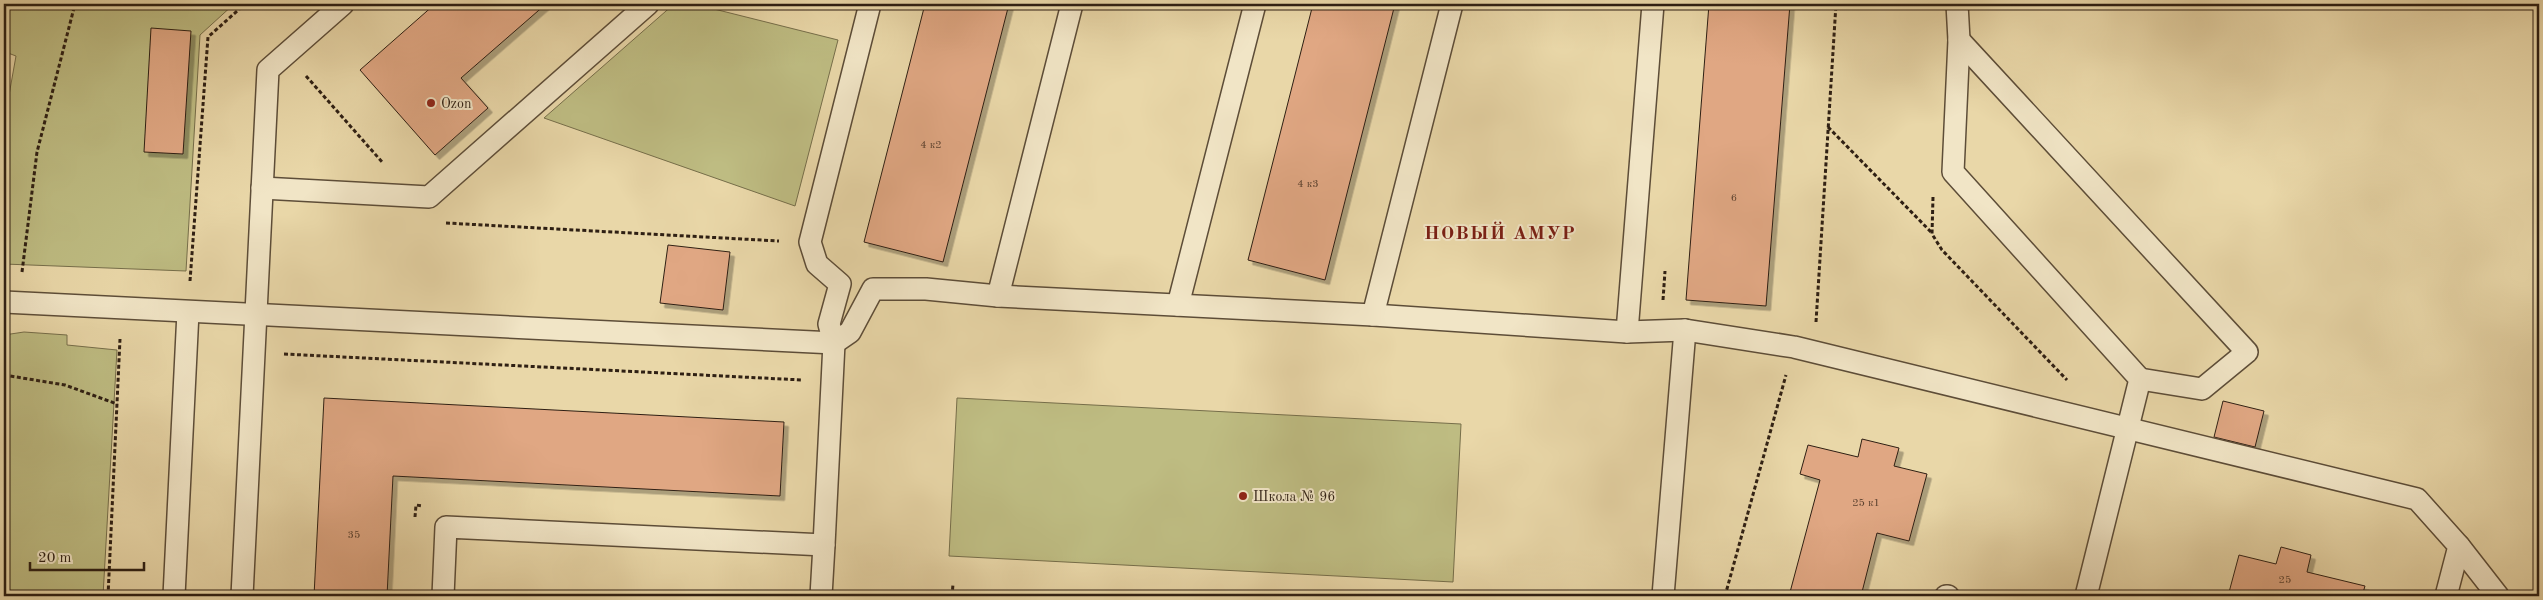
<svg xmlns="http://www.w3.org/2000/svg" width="2543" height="600" font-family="'Old Standard TT',serif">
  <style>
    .green { fill: #bebc82; stroke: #766e4a }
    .building { fill: #e0a783; stroke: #2e1f13; filter: url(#shadow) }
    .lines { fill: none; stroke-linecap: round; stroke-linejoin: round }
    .service-casing { stroke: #5d4d38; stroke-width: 24 }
    .path { stroke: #2e1f13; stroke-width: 3; stroke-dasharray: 4 2.5; stroke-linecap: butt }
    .service { stroke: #f1e5c6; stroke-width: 21 }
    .poi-dot { fill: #8f2418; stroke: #f1e5c6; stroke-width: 2 }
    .labels { text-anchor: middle; stroke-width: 4; stroke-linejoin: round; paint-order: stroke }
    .number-label { font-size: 11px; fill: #5a412f }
    .poi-label { font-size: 14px; fill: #2e1f13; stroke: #f1e5c6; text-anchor: start }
    .district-label { font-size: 19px; font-weight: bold; letter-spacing: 1px; fill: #7a1f14; stroke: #f1e5c6 }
  </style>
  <defs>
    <filter id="shadow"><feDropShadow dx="4.5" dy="4.5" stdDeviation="0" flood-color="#0004"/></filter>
  </defs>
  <rect width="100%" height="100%" fill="#e9d7a8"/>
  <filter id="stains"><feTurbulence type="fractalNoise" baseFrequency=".004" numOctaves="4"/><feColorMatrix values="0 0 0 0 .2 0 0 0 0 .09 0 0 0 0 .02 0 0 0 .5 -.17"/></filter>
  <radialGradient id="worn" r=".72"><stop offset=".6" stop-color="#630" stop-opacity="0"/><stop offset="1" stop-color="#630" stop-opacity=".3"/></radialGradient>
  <!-- green -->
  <g class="green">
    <polygon points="7,4 234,4 200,35 186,271 4,264 4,123 16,56 8,53"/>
    <polygon points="674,4 694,4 838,40 795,206 544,118"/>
    <polygon points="24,332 67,335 67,345 117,350 103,596 4,596 4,335"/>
    <polygon points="957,398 1461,424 1453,582 949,556"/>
  </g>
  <!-- building -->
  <g class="building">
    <polygon points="435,4 546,4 461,78 488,108 435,155 360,70"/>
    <polygon points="925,4 1009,4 943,262 864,242"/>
    <polygon points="1313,4 1395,4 1325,280 1248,260"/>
    <polygon points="1709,4 1790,4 1766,306 1686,300"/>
    <polygon points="151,28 191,31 183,154 144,152"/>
    <polygon points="668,245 730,252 723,310 660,303"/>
    <polygon points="324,398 784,422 780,496 393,476 387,596 314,596"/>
    <polygon points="2223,401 2264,411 2255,447 2214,437"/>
    <polygon points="1862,439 1899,448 1894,466 1927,474 1909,541 1877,533 1861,596 1789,596 1820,480 1800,474 1808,445 1858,457"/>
    <polygon points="2281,547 2311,555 2307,572 2365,586 2362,596 2228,596 2239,555 2276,564"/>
  </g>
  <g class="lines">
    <!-- service casing -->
    <g class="service-casing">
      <g id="service">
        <polyline points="1957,4 1959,40 1953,172 2140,379 2086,596"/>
        <polyline points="1959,40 2247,352 2202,389 2140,379"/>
        <polyline points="262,188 429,197 648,4"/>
        <polyline points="998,296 1072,4"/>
        <polyline points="4,302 834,343 850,332 873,289 926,289 998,296 1373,315 1627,332 1685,330 1794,347 2417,499 2459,546 2446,596"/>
        <polyline points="1178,305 1255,4"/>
        <polyline points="1373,315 1452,4"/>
        <polyline points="1627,332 1653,4"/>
        <polyline points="2459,546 2498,596"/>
        <polyline points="174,596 188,312"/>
        <polyline points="242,596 268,70 343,4"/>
        <polyline points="443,596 446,527 824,545 834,343 829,324 840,284 817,264 810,242 870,4"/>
        <polyline points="821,596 824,545"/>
        <polyline points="1663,596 1685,330"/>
        <polyline points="1946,596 1948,596"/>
      </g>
    </g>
    <!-- path -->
    <g class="path">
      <polyline points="306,76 383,163"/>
      <polyline points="1828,127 1932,233"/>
      <polyline points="1933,197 1932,234 1942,250 2067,380"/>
      <polyline points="446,223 779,241"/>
      <polyline points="22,272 37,152 75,4"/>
      <polyline points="190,281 208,37 245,4"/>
      <polyline points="1663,300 1665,271"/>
      <polyline points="1816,322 1836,4"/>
      <polyline points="284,354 802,380"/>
      <polyline points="4,375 65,385 117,404"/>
      <polyline points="415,517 416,505 423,506"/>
      <polyline points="108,596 120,339"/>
      <polyline points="952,596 953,584"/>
      <polyline points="1725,596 1786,375"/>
    </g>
    <!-- service -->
    <use href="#service" class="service"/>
  </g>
  <!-- markers -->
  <g class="poi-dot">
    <circle cx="431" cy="103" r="5"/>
    <circle cx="1243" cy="496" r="5"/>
  </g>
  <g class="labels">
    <!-- number labels -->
    <g class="number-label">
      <text x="931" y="148">4 к2</text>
      <text x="1308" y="187">4 к3</text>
      <text x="1734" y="201">6</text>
      <text x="1866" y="506">25 к1</text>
      <text x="354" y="538">35</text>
      <text x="2285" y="583">25</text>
    </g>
    <!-- poi labels -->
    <g class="poi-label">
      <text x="441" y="108">Ozon</text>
      <text x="1253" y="501">Школа № 96</text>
    </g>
    <!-- district labels -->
    <g class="district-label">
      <text x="1500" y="239">НОВЫЙ АМУР</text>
    </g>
  </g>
  <!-- margin -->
  <rect width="2543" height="600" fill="none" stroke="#e9d7a8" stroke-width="20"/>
  <rect x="5" y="5" width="2533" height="590" fill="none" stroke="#2e1f13" stroke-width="2.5"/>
  <rect x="10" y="10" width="2523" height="580" fill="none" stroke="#2e1f13"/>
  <!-- scale -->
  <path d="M30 562v8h114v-8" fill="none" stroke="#2e1f13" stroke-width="2.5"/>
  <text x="38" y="562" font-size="15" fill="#2e1f13" stroke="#f1e5c6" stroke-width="4" paint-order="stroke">20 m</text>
  <rect width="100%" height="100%" filter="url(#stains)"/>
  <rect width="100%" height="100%" fill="url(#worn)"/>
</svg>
